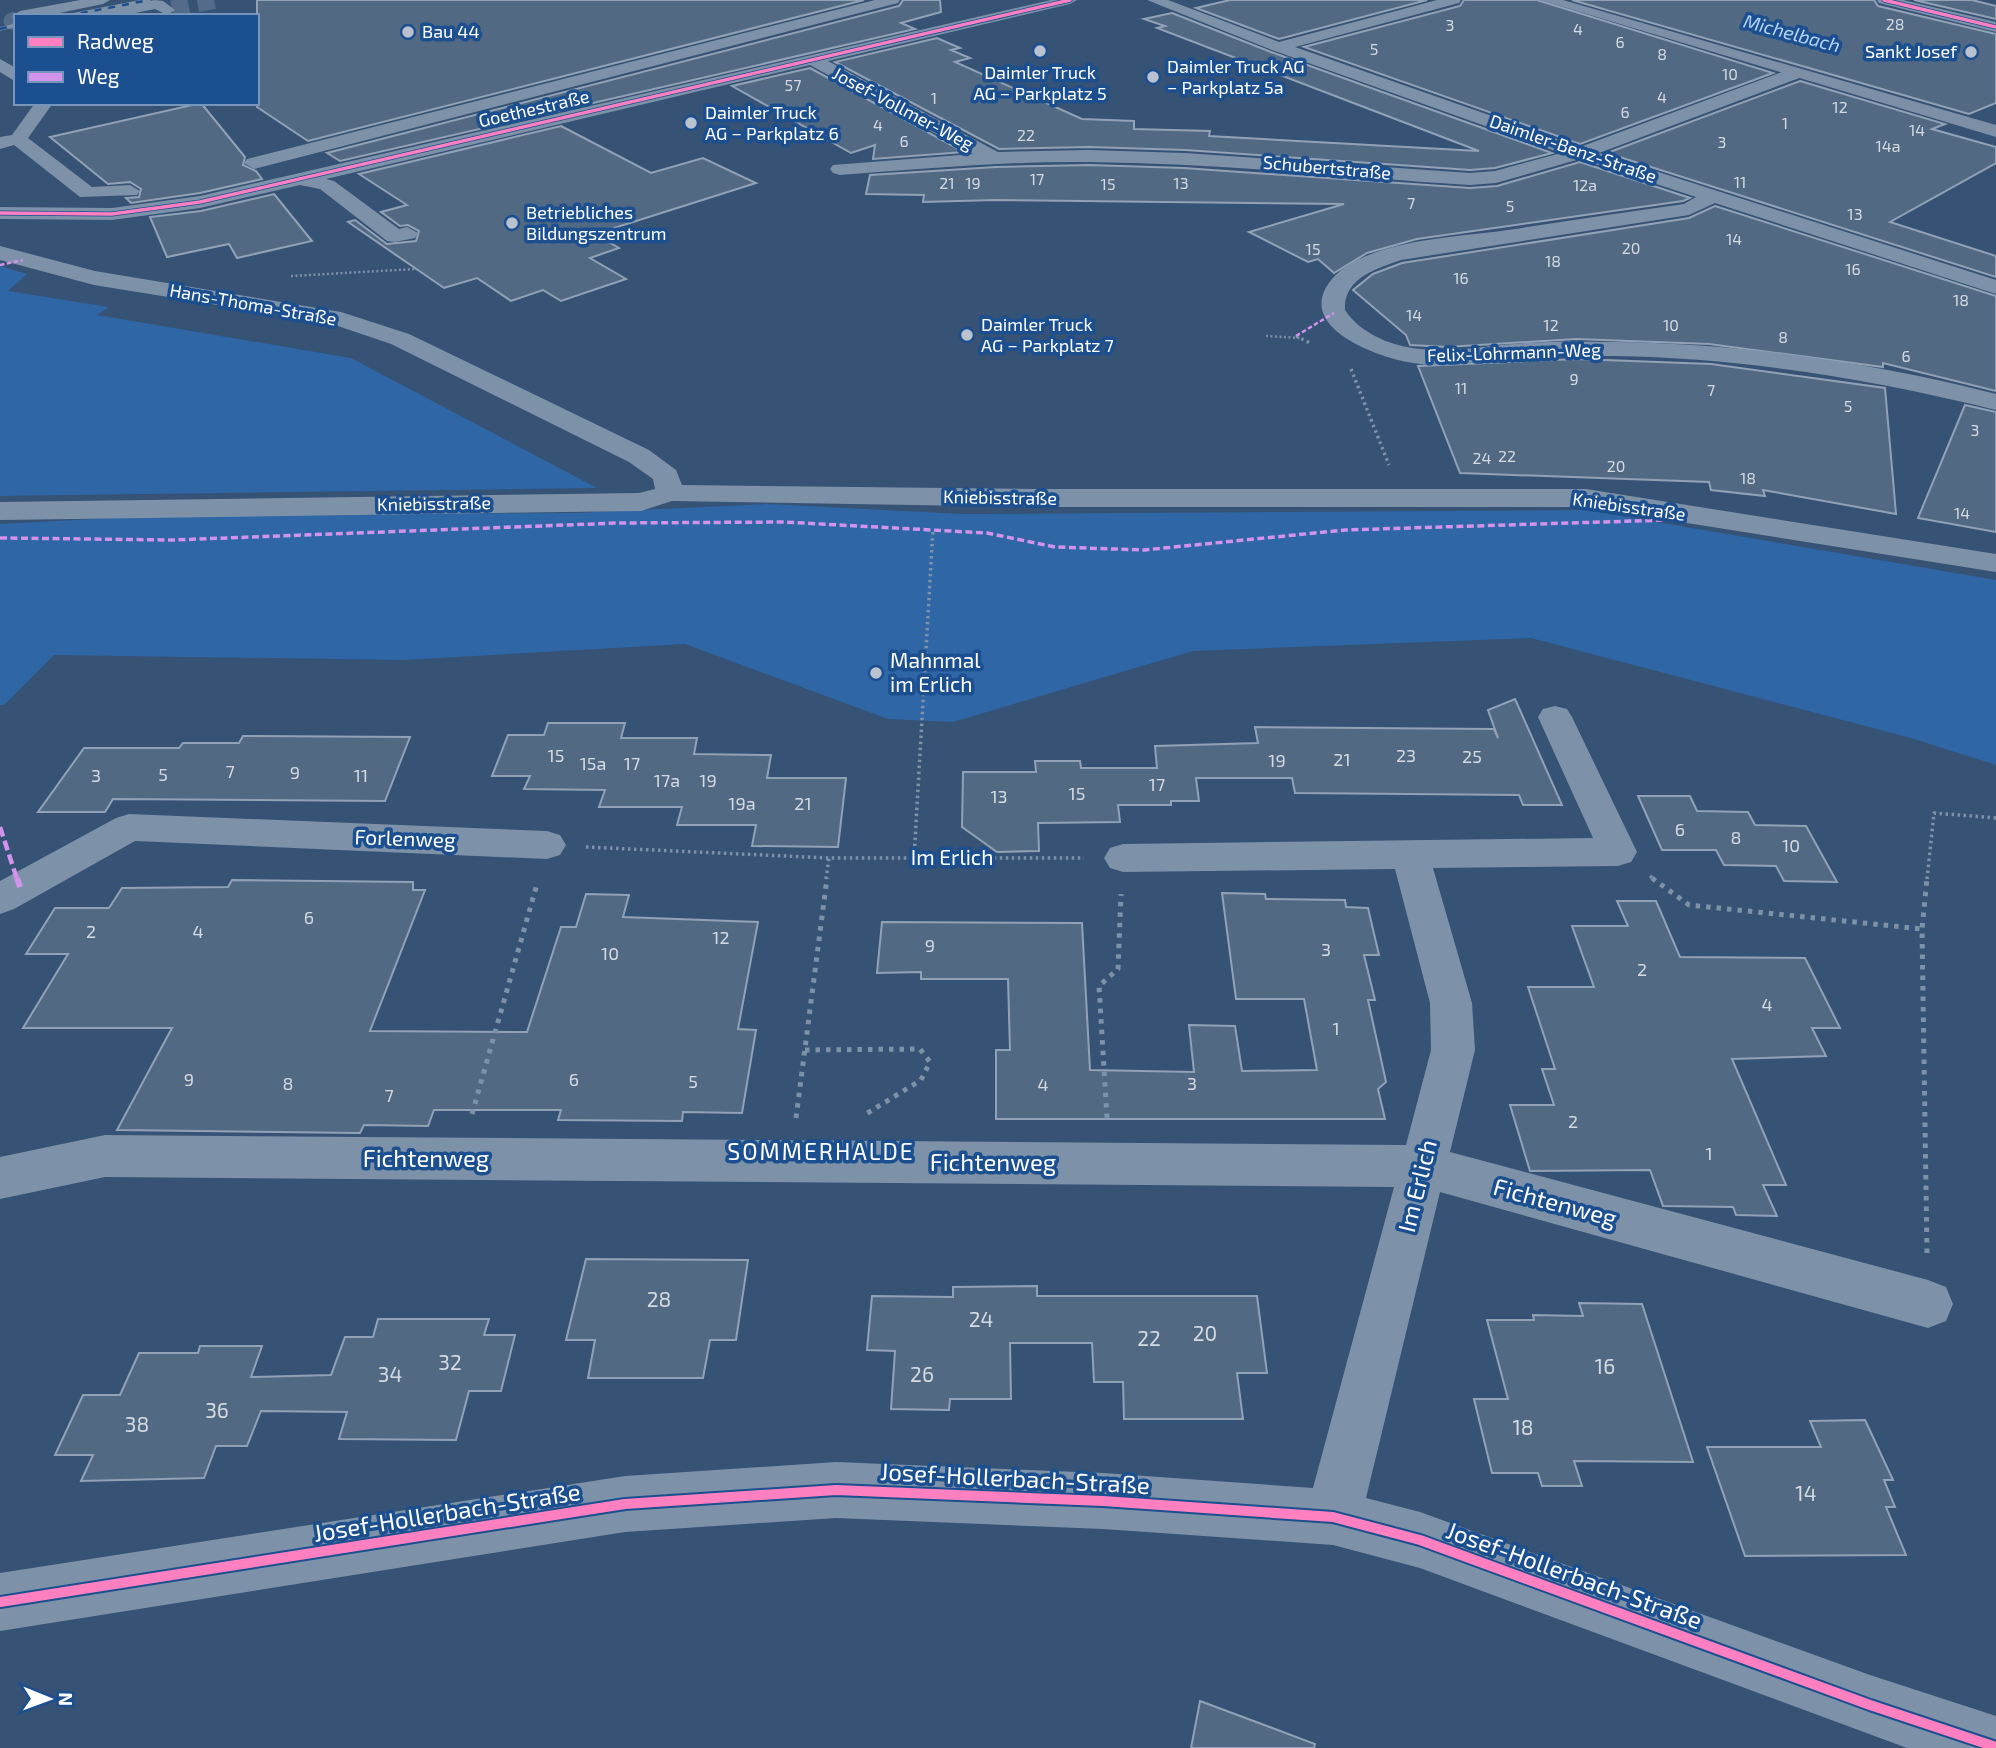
<svg xmlns="http://www.w3.org/2000/svg" width="1996" height="1748" font-family="'Exo 2',sans-serif">
  <style>
    .green { fill: #2f66a5 }
    .building { fill: #526984; stroke: #92a2b6; stroke-width: 2 }
    .lines { fill: none; stroke-linecap: round; stroke-linejoin: round }
    .minor-tunnel { stroke: #546c89; stroke-width: 17; stroke-dasharray: 17 9; stroke-linecap: butt }
    .path-far2 { stroke: #7d92a8; stroke-width: 2.5; stroke-dasharray: 2 2.5; stroke-linecap: butt }
    .path-far1 { stroke: #7d92a8; stroke-width: 3.5; stroke-dasharray: 2.5 3.5; stroke-linecap: butt }
    .path { stroke: #7d92a8; stroke-width: 5; stroke-dasharray: 4.5 6; stroke-linecap: butt }
    .minor { fill: #7d92a8; fill-rule: evenodd }
    .major { fill: #7d8ea7; fill-rule: evenodd }
    .rail-casing { stroke: #7e92a7; stroke-width: 3.5 }
    .rail { stroke: #1b4f8f; stroke-width: 2.5; stroke-dasharray: 7; stroke-linecap: butt }
    .quiet-far3 { stroke: #d193ec; stroke-width: 2.5; stroke-dasharray: 4.5 2.5; stroke-linecap: butt }
    .quiet-far2 { stroke: #d193ec; stroke-width: 3.5; stroke-dasharray: 7 3.5; stroke-linecap: butt }
    .quiet-far1 { stroke: #d193ec; stroke-width: 4.5; stroke-dasharray: 10 4.5; stroke-linecap: butt }
    .quiet { stroke: #d193ec; stroke-width: 6; stroke-dasharray: 12 6; stroke-linecap: butt }
    .cycleway-far1-casing { stroke: #1b4f8f; stroke-width: 5 }
    .cycleway-casing { stroke: #1b4f8f; stroke-width: 14 }
    .cycleway-far1 { stroke: #ff80c0; stroke-width: 3.5 }
    .cycleway { stroke: #ff80c0; stroke-width: 10 }
    .poi-dot { fill: #b9c2ce; stroke: #1b4f8f; stroke-width: 2.5 }
    .labels { text-anchor: middle; stroke-width: 7; stroke-linejoin: round; paint-order: stroke }
    .far-number-label { font-size: 16px; fill: #d4dae0 }
    .far-poi-label { font-size: 18px; fill: #fff; stroke: #1b4f8f; text-anchor: start }
    .far-street-label { font-size: 18px; fill: #fff; stroke: #1b4f8f }
    .number-label { font-size: 18px; fill: #d4dae0 }
    .far-water-label { font-size: 19px; font-style: italic; fill: #b5d3f5; stroke: #1b4f8f }
    .poi-label { font-size: 21px; fill: #fff; stroke: #1b4f8f; text-anchor: start }
    .street-label { font-size: 21px; fill: #fff; stroke: #1b4f8f }
    .near-number-label { font-size: 21px; fill: #d4dae0 }
    .neighbourhood-label { font-size: 23px; letter-spacing: 2px; fill: #fff; stroke: #1b4f8f }
    .near-street-label { font-size: 24px; fill: #fff; stroke: #1b4f8f }
  </style>
  <rect width="100%" height="100%" fill="#365274"/>
  <!-- green -->
  <g class="green">
    <polygon points="0,266 27,274 8,291 109,307 97,315 351,358 597,488 0,496"/>
    <polygon points="767,504 963,514 1586,510 1996,580 1996,765 1911,738 1531,638 1193,651 953,722 888,719 685,644 404,660 54,655 4,705 0,705 0,524 187,514 575,513"/>
  </g>
  <!-- building -->
  <g class="building">
    <polygon points="257,0 864,0 308,141 257,107"/>
    <polygon points="903,0 940,0 941,12 901,23 915,29 340,161 327,153 899,6"/>
    <polygon points="1230,0 1427,0 1279,39 1196,8"/>
    <polygon points="1464,0 1537,0 1773,73 1580,144 1304,47 1460,6"/>
    <polygon points="1572,0 1874,0 1878,6 1996,34 1996,103 1969,114"/>
    <polygon points="1914,0 1972,0 1996,6 1996,19"/>
    <polygon points="1172,13 1271,52 1552,153 1495,168 1470,170 1185,150 1089,147 999,149 835,62 937,38 960,48 951,50 970,58 955,62 1082,119 1134,121 1134,129 1210,131 1209,136 1479,151 1157,28 1165,26 1144,19"/>
    <polygon points="810,68 964,152 873,159 875,145 851,153 732,86"/>
    <polygon points="1800,81 1945,124 1932,129 1996,147 1996,163 1890,222 1996,256 1996,277 1607,153"/>
    <polygon points="201,103 245,157 243,165 256,171 262,179 200,193 131,203 126,198 139,197 141,189 130,182 108,184 50,137"/>
    <polygon points="561,126 651,173 703,158 756,183 595,234 619,248 590,258 626,279 561,301 543,290 511,301 477,278 444,288 348,222 355,220 387,244 416,241 419,231 408,225 400,226 381,212 407,205 359,174"/>
    <polygon points="1580,162 1690,198 1683,201 1417,239 1367,253 1334,273 1318,259 1308,262 1249,232 1344,204 996,200 923,202 924,195 866,194 870,175 996,167 1089,165 1184,168 1470,188 1497,186"/>
    <polygon points="274,194 312,241 237,258 229,244 167,257 150,217 201,211"/>
    <polygon points="1715,206 1996,296 1996,391 1883,363 1883,367 1709,344 1576,339 1447,347 1410,345 1406,335 1353,290 1373,274 1402,263 1689,218"/>
    <polygon points="1578,359 1711,364 1885,388 1896,514 1763,490 1765,496 1711,490 1709,482 1460,473 1418,366"/>
    <polygon points="1965,405 1996,412 1996,532 1918,518"/>
    <polygon points="1515,699 1562,805 1523,805 1519,795 1295,793 1292,778 1196,778 1199,801 1171,801 1171,805 1118,805 1120,822 1038,823 1039,851 997,852 962,827 963,772 1036,772 1035,761 1080,761 1081,768 1157,768 1155,746 1258,743 1255,727 1494,729 1498,738 1488,710"/>
    <polygon points="548,723 625,723 621,738 697,738 694,754 771,755 767,778 846,778 838,847 752,846 756,825 677,825 682,807 599,807 605,790 524,789 530,776 492,776 508,735 544,735"/>
    <polygon points="243,736 410,737 385,801 113,799 105,812 38,812 84,748 179,748 183,743 239,743"/>
    <polygon points="1638,796 1690,796 1697,811 1748,812 1755,825 1806,826 1837,882 1784,881 1776,866 1724,865 1716,850 1662,850"/>
    <polygon points="232,880 413,882 413,890 425,890 370,1031 527,1032 561,927 576,927 586,894 629,895 623,917 758,922 738,1029 756,1030 742,1113 683,1112 682,1121 558,1120 561,1110 434,1110 428,1126 364,1125 360,1133 117,1130 172,1028 23,1028 68,954 26,954 55,908 109,908 122,888 228,887"/>
    <polygon points="1222,893 1265,894 1266,899 1345,900 1346,907 1368,908 1379,955 1364,955 1375,1000 1368,1000 1386,1082 1378,1089 1385,1119 996,1119 996,1050 1010,1050 1008,979 921,979 921,972 877,973 882,922 1082,923 1090,1070 1194,1072 1189,1025 1235,1026 1242,1071 1317,1070 1304,999 1236,999"/>
    <polygon points="1617,901 1656,901 1680,957 1805,958 1840,1028 1812,1028 1826,1056 1732,1059 1786,1185 1763,1185 1777,1216 1736,1215 1733,1207 1663,1206 1650,1170 1530,1171 1510,1105 1554,1105 1542,1069 1555,1069 1528,987 1594,987 1572,926 1628,926"/>
    <polygon points="586,1259 748,1260 736,1340 710,1340 703,1378 588,1378 595,1340 566,1340"/>
    <polygon points="1037,1286 1037,1296 1257,1296 1267,1373 1237,1373 1243,1419 1124,1419 1123,1382 1094,1382 1092,1343 1010,1343 1011,1399 950,1399 949,1410 891,1409 895,1351 867,1350 872,1296 953,1297 953,1287"/>
    <polygon points="1579,1303 1642,1304 1693,1462 1574,1461 1582,1486 1542,1486 1538,1473 1492,1473 1474,1399 1508,1399 1487,1320 1534,1320 1533,1315 1583,1316"/>
    <polygon points="378,1319 489,1319 484,1335 515,1335 501,1391 469,1391 456,1440 339,1439 347,1412 261,1411 247,1446 216,1446 204,1478 81,1481 93,1455 55,1455 83,1395 120,1395 139,1353 198,1353 200,1346 262,1346 251,1377 331,1375 345,1337 373,1337"/>
    <polygon points="1865,1420 1893,1480 1884,1480 1895,1507 1886,1507 1906,1555 1745,1556 1707,1447 1821,1447 1810,1421"/>
    <polygon points="1200,1701 1315,1744 1314,1748 1191,1748"/>
  </g>
  <g class="lines">
    <!-- minor-tunnel -->
    <g class="minor-tunnel">
      <polyline points="172,9 216,0"/>
      <polyline points="16,20 12,21 16,23"/>
    </g>
    <!-- path-far2 -->
    <g class="path-far2">
      <polyline points="291,276 416,269"/>
      <polyline points="1266,336 1300,338"/>
    </g>
    <!-- path-far1 -->
    <g class="path-far1">
      <polyline points="1296,336 1312,344"/>
      <polyline points="1351,369 1389,465"/>
      <polyline points="586,847 829,858 1084,858"/>
      <polyline points="914,858 933,529"/>
      <polyline points="1650,876 1654,879"/>
      <polyline points="826,879 829,858"/>
      <polyline points="1927,879 1934,813 1996,818"/>
    </g>
    <!-- path -->
    <g class="path">
      <polyline points="1652,878 1689,905 1922,929"/>
      <polyline points="805,1050 920,1049 930,1062 921,1080 866,1114"/>
      <polyline points="472,1114 537,884"/>
      <polyline points="796,1118 827,878"/>
      <polyline points="1107,1118 1099,986 1118,969 1121,894"/>
      <polyline points="1927,1253 1922,929 1927,878"/>
    </g>
    <!-- minor -->
    <g class="minor">
      <polygon points="80,0 110,0 103,4 45,16 16,16 16,20 12,16 20,11"/>
      <polygon points="155,0 163,1 175,10 167,15 155,9 120,16 87,16 95,11"/>
      <polygon points="875,0 900,0 898,3 254,169 244,163 247,159"/>
      <path d="M 1051,0 L 1077,0 L 1070,4 L 828,61 L 998,152 L 1089,150 L 1185,153 L 1470,173 L 1495,171 L 1561,153 L 1272,50 L 1147,0 L 1168,0 L 1279,42 L 1437,0 L 1461,0 L 1459,3 L 1295,47 L 1580,147 L 1790,69 L 1802,69 L 1804,73 L 1802,77 L 1599,153 L 1996,280 L 1996,294 L 1715,203 L 1689,215 L 1401,260 C 1375,269 1343,279 1345,310 C 1358,330 1384,343 1407,347 C 1442,354 1478,347 1513,344 C 1546,341 1580,341 1613,342 C 1739,343 1875,363 1996,394 L 1996,410 C 1873,379 1742,358 1615,356 C 1582,356 1549,356 1516,358 C 1480,361 1443,369 1407,362 C 1372,355 1293,325 1332,279 C 1367,238 1465,237 1515,229 C 1571,220 1627,212 1684,204 L 1696,197 L 1580,159 L 1496,183 L 1470,185 C 1343,177 1216,163 1089,162 C 1006,161 923,169 840,175 L 833,173 L 830,169 L 833,165 L 973,154 L 810,65 L 326,179 L 334,181 L 399,229 L 407,227 L 418,233 L 415,238 L 395,242 L 387,241 L 320,189 L 300,185 L 200,208 L 112,220 L 0,219 L 0,207 L 112,208 L 200,196 Z"/>
      <polygon points="1877,0 1903,0 1996,22 1996,32 1879,3"/>
      <polygon points="0,59 16,68 16,82 0,72"/>
      <polygon points="35,103 53,103 28,138 92,187 130,185 140,191 137,195 80,197 14,145 0,149 0,137 12,135"/>
      <polygon points="0,246 95,271 341,312 409,334 649,450 676,470 682,485 1039,489 1586,489 1996,554 1996,572 1586,507 1039,507 672,501 641,511 0,520 0,502 639,493 655,489 653,479 629,462 391,344 329,323 94,285 0,260"/>
      <polygon points="1555,706 1567,709 1572,717 1637,852 1631,862 1618,866 1433,868 1472,1003 1475,1050 1450,1152 1928,1280 1946,1287 1953,1304 1946,1321 1928,1328 1440,1192 1366,1498 1420,1512 1870,1675 1996,1716 1996,1748 1907,1748 1420,1568 1333,1545 1103,1529 836,1518 625,1532 0,1631 0,1573 625,1476 836,1462 1103,1473 1313,1488 1394,1187 105,1177 0,1199 0,1157 105,1135 1406,1145 1431,1050 1430,1003 1395,869 1123,872 1110,868 1104,858 1110,848 1123,844 1593,838 1538,717 1543,709"/>
      <polygon points="129,814 547,831 560,835 566,845 560,855 547,859 135,841 14,909 0,914 0,881 116,818"/>
    </g>
    <!-- major -->
    <polygon class="major" points="1540,0 1563,0 1996,125 1996,137"/>
    <!-- rail casing -->
    <g class="rail-casing">
      <g id="rail">
        <polyline points="67,16 149,0"/>
        <polyline points="0,29 16,25"/>
      </g>
    </g>
    <!-- rail -->
    <use href="#rail" class="rail"/>
    <!-- quiet-far3 -->
    <g class="quiet-far3">
      <polyline points="0,265 23,260"/>
      <polyline points="1296,336 1334,313"/>
    </g>
    <!-- quiet-far2 -->
    <polyline class="quiet-far2" points="0,538 173,540 618,523 784,522 987,533 1055,547 1144,550 1345,530 1666,520 1678,513"/>
    <!-- quiet-far1 -->
    <polyline class="quiet-far1" points="0,827 17,879"/>
    <!-- quiet -->
    <polyline class="quiet" points="17,878 20,887"/>
    <!-- cycleway-far1 casing -->
    <g class="cycleway-far1-casing">
      <g id="cycleway-far1">
        <polyline points="1884,0 1996,27"/>
        <polyline points="0,213 112,214 200,202 1070,0"/>
      </g>
    </g>
    <!-- cycleway casing -->
    <g class="cycleway-casing">
      <polyline id="cycleway" points="0,1602 625,1504 836,1490 1103,1501 1333,1517 1420,1540 1870,1705 1996,1747"/>
    </g>
    <!-- cycleway-far1 -->
    <use href="#cycleway-far1" class="cycleway-far1"/>
    <!-- cycleway -->
    <use href="#cycleway" class="cycleway"/>
  </g>
  <!-- markers -->
  <g class="poi-dot">
    <circle cx="408" cy="32" r="7"/>
    <circle cx="1040" cy="51" r="7"/>
    <circle cx="1971" cy="52" r="7"/>
    <circle cx="1153" cy="77" r="7"/>
    <circle cx="691" cy="123" r="7"/>
    <circle cx="512" cy="223" r="7"/>
    <circle cx="967" cy="335" r="7"/>
    <circle cx="876" cy="673" r="7"/>
  </g>
  <g class="labels">
    <!-- far-number labels -->
    <g class="far-number-label">
      <text x="1895" y="30">28</text>
      <text x="1450" y="31">3</text>
      <text x="1578" y="35">4</text>
      <text x="1620" y="48">6</text>
      <text x="1374" y="55">5</text>
      <text x="1662" y="60">8</text>
      <text x="1730" y="80">10</text>
      <text x="793" y="91">57</text>
      <text x="1662" y="103">4</text>
      <text x="934" y="104">1</text>
      <text x="1840" y="113">12</text>
      <text x="1625" y="118">6</text>
      <text x="1785" y="129">1</text>
      <text x="878" y="131">4</text>
      <text x="1917" y="136">14</text>
      <text x="1026" y="141">22</text>
      <text x="904" y="147">6</text>
      <text x="1722" y="148">3</text>
      <text x="1888" y="152">14a</text>
      <text x="1037" y="185">17</text>
      <text x="1740" y="188">11</text>
      <text x="947" y="189">21</text>
      <text x="973" y="189">19</text>
      <text x="1181" y="189">13</text>
      <text x="1108" y="190">15</text>
      <text x="1585" y="191">12a</text>
      <text x="1411" y="209">7</text>
      <text x="1510" y="212">5</text>
      <text x="1855" y="220">13</text>
      <text x="1734" y="245">14</text>
      <text x="1631" y="254">20</text>
      <text x="1313" y="255">15</text>
      <text x="1553" y="267">18</text>
      <text x="1853" y="275">16</text>
      <text x="1461" y="284">16</text>
      <text x="1961" y="306">18</text>
      <text x="1414" y="321">14</text>
      <text x="1551" y="331">12</text>
      <text x="1671" y="331">10</text>
      <text x="1783" y="343">8</text>
      <text x="1906" y="362">6</text>
      <text x="1574" y="385">9</text>
      <text x="1461" y="394">11</text>
      <text x="1711" y="396">7</text>
      <text x="1848" y="412">5</text>
      <text x="1975" y="436">3</text>
      <text x="1507" y="462">22</text>
      <text x="1482" y="464">24</text>
      <text x="1616" y="472">20</text>
      <text x="1748" y="484">18</text>
      <text x="1962" y="519">14</text>
    </g>
    <!-- far-poi labels -->
    <g class="far-poi-label">
      <text x="422" y="38">Bau 44</text>
      <text x="1957" y="58" text-anchor="end">Sankt Josef</text>
      <text x="1167" y="73">Daimler Truck AG<tspan x="1167" dy="21">− Parkplatz 5a</tspan></text>
      <text x="1040" y="79" text-anchor="middle">Daimler Truck<tspan x="1040" dy="21">AG − Parkplatz 5</tspan></text>
      <text x="705" y="119">Daimler Truck<tspan x="705" dy="21">AG − Parkplatz 6</tspan></text>
      <text x="526" y="219">Betriebliches<tspan x="526" dy="21">Bildungszentrum</tspan></text>
      <text x="981" y="331">Daimler Truck<tspan x="981" dy="21">AG − Parkplatz 7</tspan></text>
    </g>
    <!-- far-street labels -->
    <g class="far-street-label">
      <text transform="translate(534 109) rotate(-13)" y="6">Goethestraße</text>
      <text transform="translate(903 109) rotate(28)" y="6">Josef-Vollmer-Weg</text>
      <text transform="translate(1573 149) rotate(19)" y="6">Daimler-Benz-Straße</text>
      <text transform="translate(1327 168) rotate(5)" y="6">Schubertstraße</text>
      <text transform="translate(253 305) rotate(10)" y="6">Hans-Thoma-Straße</text>
      <text transform="translate(1514 353) rotate(-2)" y="6">Felix-Lohrmann-Weg</text>
      <text transform="translate(1000 498) rotate(1)" y="6">Kniebisstraße</text>
      <text transform="translate(434 504) rotate(-1)" y="6">Kniebisstraße</text>
      <text transform="translate(1629 507) rotate(8)" y="6">Kniebisstraße</text>
    </g>
    <!-- number labels -->
    <g class="number-label">
      <text x="556" y="762">15</text>
      <text x="1406" y="762">23</text>
      <text x="1472" y="763">25</text>
      <text x="1342" y="766">21</text>
      <text x="1277" y="767">19</text>
      <text x="593" y="770">15a</text>
      <text x="632" y="770">17</text>
      <text x="230" y="778">7</text>
      <text x="295" y="779">9</text>
      <text x="163" y="781">5</text>
      <text x="96" y="782">3</text>
      <text x="361" y="782">11</text>
      <text x="667" y="787">17a</text>
      <text x="708" y="787">19</text>
      <text x="1157" y="791">17</text>
      <text x="1077" y="800">15</text>
      <text x="999" y="803">13</text>
      <text x="742" y="810">19a</text>
      <text x="803" y="810">21</text>
      <text x="1680" y="836">6</text>
      <text x="1736" y="844">8</text>
      <text x="1791" y="852">10</text>
      <text x="309" y="924">6</text>
      <text x="91" y="938">2</text>
      <text x="198" y="938">4</text>
      <text x="721" y="944">12</text>
      <text x="930" y="952">9</text>
      <text x="1326" y="956">3</text>
      <text x="610" y="960">10</text>
      <text x="1642" y="976">2</text>
      <text x="1767" y="1011">4</text>
      <text x="1336" y="1035">1</text>
      <text x="189" y="1086">9</text>
      <text x="574" y="1086">6</text>
      <text x="693" y="1088">5</text>
      <text x="288" y="1090">8</text>
      <text x="1192" y="1090">3</text>
      <text x="1043" y="1091">4</text>
      <text x="389" y="1102">7</text>
      <text x="1573" y="1128">2</text>
      <text x="1709" y="1160">1</text>
    </g>
    <!-- far-water labels -->
    <g class="far-water-label">
      <text transform="translate(1792 33) rotate(15)" y="7">Michelbach</text>
    </g>
    <!-- poi labels -->
    <g class="poi-label">
      <text x="890" y="668">Mahnmal<tspan x="890" dy="24">im Erlich</tspan></text>
    </g>
    <!-- street labels -->
    <g class="street-label">
      <text transform="translate(405 839) rotate(2)" y="7">Forlenweg</text>
      <text x="952" y="865">Im Erlich</text>
    </g>
    <!-- near-number labels -->
    <g class="near-number-label">
      <text x="659" y="1307">28</text>
      <text x="981" y="1327">24</text>
      <text x="1205" y="1341">20</text>
      <text x="1149" y="1346">22</text>
      <text x="450" y="1370">32</text>
      <text x="1605" y="1374">16</text>
      <text x="390" y="1382">34</text>
      <text x="922" y="1382">26</text>
      <text x="217" y="1418">36</text>
      <text x="137" y="1432">38</text>
      <text x="1523" y="1435">18</text>
      <text x="1806" y="1501">14</text>
    </g>
    <!-- neighbourhood labels -->
    <g class="neighbourhood-label">
      <text x="821" y="1160">SOMMERHALDE</text>
    </g>
    <!-- near-street labels -->
    <g class="near-street-label">
      <text x="426" y="1167">Fichtenweg</text>
      <text x="993" y="1171">Fichtenweg</text>
      <text transform="translate(1418 1186) rotate(-76)" y="8">Im Erlich</text>
      <text transform="translate(1555 1203) rotate(15)" y="8">Fichtenweg</text>
      <text transform="translate(1015 1479) rotate(3)" y="8">Josef-Hollerbach-Straße</text>
      <text transform="translate(447 1513) rotate(-9)" y="8">Josef-Hollerbach-Straße</text>
      <text transform="translate(1574 1576) rotate(20)" y="8">Josef-Hollerbach-Straße</text>
    </g>
  </g>
  <!-- legend -->
  <rect x="14" y="14" width="245" height="91" fill="#1b4f8f" stroke="#7695bc" stroke-width="2"/>
  <rect x="28" y="37" width="35" height="10" fill="#ff80c0" stroke="#7695bc" stroke-width="2"/>
  <text x="77" y="49" font-size="21" fill="#ffffff">Radweg</text>
  <rect x="28" y="72" width="35" height="10" fill="#d193ec" stroke="#7695bc" stroke-width="2"/>
  <text x="77" y="84" font-size="21" fill="#ffffff">Weg</text>
  <!-- north arrow -->
  <g transform="translate(49 1699) rotate(91)" stroke="#1b4f8f" stroke-width="5" paint-order="stroke">
  <path d="M0-5L12 26L0 18L-12 26Z" fill="#ffffff"/>
  <text y="-10" font-size="19" font-weight="bold" text-anchor="middle" fill="#ffffff">N</text>
  </g>
</svg>
